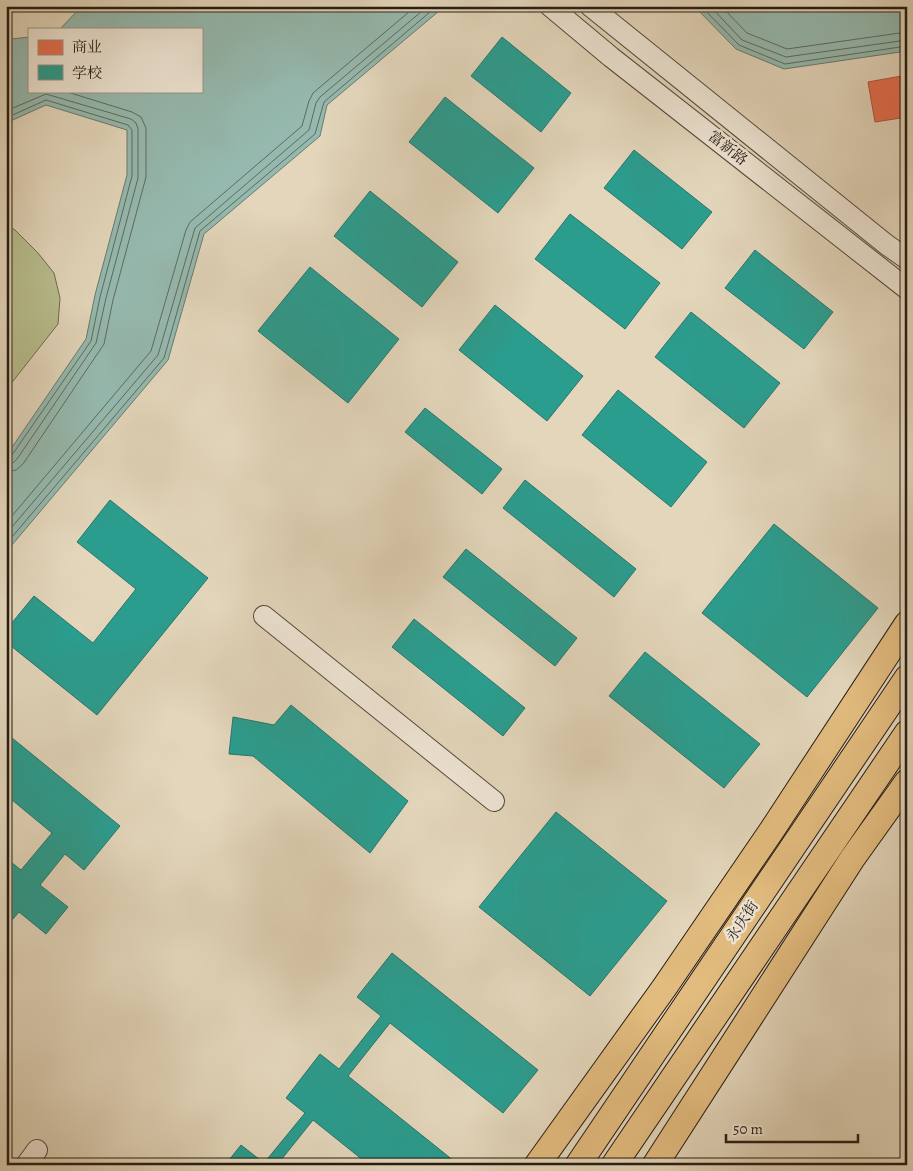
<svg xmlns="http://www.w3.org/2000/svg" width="913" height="1171" font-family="Alegreya,'Noto Serif SC',serif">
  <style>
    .green { fill: #b8bd8d; stroke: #6f6c50 }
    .water { fill: #95b9ae; stroke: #697a70 }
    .shops { fill: #e76f51; stroke: #ad563e }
    .schools { fill: #2a9d8f; stroke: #29766a }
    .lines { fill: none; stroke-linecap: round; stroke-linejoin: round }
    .shore { stroke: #5e6a60; stroke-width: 1 }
    .minor-casing { stroke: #554a3d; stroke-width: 22 }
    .major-casing { stroke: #261c13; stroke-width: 27 }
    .minor { stroke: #ede4d3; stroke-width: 20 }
    .major { stroke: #e2bb7e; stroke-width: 25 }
    .labels { text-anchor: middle; stroke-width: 5; stroke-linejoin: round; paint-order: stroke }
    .street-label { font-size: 15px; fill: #261c13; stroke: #ede4d3 }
  </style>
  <rect width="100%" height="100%" fill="#e3d6bb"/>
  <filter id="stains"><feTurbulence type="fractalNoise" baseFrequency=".004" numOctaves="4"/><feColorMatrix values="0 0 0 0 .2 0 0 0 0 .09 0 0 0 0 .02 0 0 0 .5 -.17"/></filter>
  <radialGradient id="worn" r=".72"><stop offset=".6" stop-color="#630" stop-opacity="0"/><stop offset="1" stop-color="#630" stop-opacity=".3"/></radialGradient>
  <!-- green -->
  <polygon class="green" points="6,224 15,230 38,253 54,273 60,298 58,324 6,390"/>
  <!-- water -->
  <g class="water">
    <polygon points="85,6 445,6 327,105 320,136 204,234 168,360 6,552 6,456 86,339 95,295 127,175 127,130 46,105 6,123 6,42 12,39 29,37 29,91 201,91 201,29 60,29 80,8"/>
    <polygon points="694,6 907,6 907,51 784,69 736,49"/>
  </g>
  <!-- shops -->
  <polygon class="shops" points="907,75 907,117 875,122 868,82"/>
  <!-- schools -->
  <g class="schools">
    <polygon points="502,37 571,93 541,132 471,76"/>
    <polygon points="445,97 534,168 498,213 409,142"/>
    <polygon points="634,150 712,212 682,249 604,188"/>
    <polygon points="370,191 458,262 422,307 334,236"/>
    <polygon points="570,214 660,283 625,329 535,259"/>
    <polygon points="755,250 833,312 804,349 725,288"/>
    <polygon points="310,267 399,339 348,403 258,331"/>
    <polygon points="495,305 583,376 547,421 459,350"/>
    <polygon points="691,312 780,383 744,428 655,357"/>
    <polygon points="618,390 707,462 671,507 582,435"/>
    <polygon points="425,408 502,469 482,494 405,432"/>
    <polygon points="525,480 636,569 614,597 503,508"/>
    <polygon points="110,500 208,578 97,715 6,642 6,630 34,596 93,643 136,589 77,542"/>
    <polygon points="774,524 878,608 807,697 702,613"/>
    <polygon points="466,549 577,638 555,666 443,577"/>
    <polygon points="414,619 525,708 503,736 392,647"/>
    <polygon points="645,652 760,744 724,788 609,696"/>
    <polygon points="291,705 408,801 370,853 253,756 229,754 233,717 274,725"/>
    <polygon points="6,733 120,826 84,870 65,854 40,885 68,907 46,934 19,912 6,927 6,858 21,870 52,833 6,795"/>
    <polygon points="556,812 667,901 590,996 479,907"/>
    <polygon points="392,953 538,1070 503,1113 390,1023 348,1076 459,1165 369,1165 313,1120 277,1165 225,1165 241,1145 264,1163 305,1113 286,1098 320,1054 339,1069 381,1016 357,997"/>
  </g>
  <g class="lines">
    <!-- shore -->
    <g class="shore">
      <polyline points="701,6 739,45 785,64 907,46"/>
      <polyline points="710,6 742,40 786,57 907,40"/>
      <polyline points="721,6 747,33 787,49 907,32"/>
      <polyline points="6,111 46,94 131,119 136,123 138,129 138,178 106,298 96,343 17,459 13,463 6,464"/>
      <polyline points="6,118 46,100 128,125 132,130 132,176 100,297 91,341 12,455 6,458"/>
      <polyline points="6,472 16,470 23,464 104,344 113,300 146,177 146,128 141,117 132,112 64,91"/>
      <polyline points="6,523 151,351 186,230 190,222 302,126 309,101 313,93 416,6"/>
      <polyline points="6,534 158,355 195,228 309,130 316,103 320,97 428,6"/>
      <polyline points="6,544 164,358 200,231 315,134 324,102 437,6"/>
    </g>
    <!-- minor casing -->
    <g class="minor-casing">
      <g id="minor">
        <polyline points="550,6 611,57 907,289"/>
        <polyline points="590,6 887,245 907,259"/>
        <polyline points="264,616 494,801"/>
        <polyline points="26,1165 37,1150"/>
      </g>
    </g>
    <!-- major casing -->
    <g class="major-casing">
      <g id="major">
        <polyline points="537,1165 664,988 772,830 907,624"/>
        <polyline points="578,1165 907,678"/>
        <polyline points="614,1165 907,733"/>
        <polyline points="655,1165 852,859 907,782"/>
      </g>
    </g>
    <!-- minor -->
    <use href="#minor" class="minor"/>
    <!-- major -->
    <use href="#major" class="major"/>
  </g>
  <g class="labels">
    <!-- street labels -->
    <g class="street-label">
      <text transform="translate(728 148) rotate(38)" y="5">富新路</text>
      <text transform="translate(742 921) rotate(-56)" y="5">永庆街</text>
    </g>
  </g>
  <!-- margin -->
  <rect width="913" height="1171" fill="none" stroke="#e3d6bb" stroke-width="25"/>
  <rect x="8" y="8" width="898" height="1156" fill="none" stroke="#261c13" stroke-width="2.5"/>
  <rect x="12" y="12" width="888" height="1146" fill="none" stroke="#261c13"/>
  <!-- legend -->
  <rect x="28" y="28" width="175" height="65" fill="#ede4d3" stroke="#9d9486"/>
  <rect x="38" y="40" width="25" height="15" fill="#e76f51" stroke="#9d9486"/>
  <text x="72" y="52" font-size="15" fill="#261c13">商业</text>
  <rect x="38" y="65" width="25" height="15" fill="#2a9d8f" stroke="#9d9486"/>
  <text x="72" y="78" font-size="15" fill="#261c13">学校</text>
  <!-- scale -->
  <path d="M726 1134v8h132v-8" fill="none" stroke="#261c13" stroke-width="2.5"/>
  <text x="733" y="1134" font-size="15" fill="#261c13" stroke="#ede4d3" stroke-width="4" paint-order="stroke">50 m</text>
  <rect width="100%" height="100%" filter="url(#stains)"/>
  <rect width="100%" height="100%" fill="url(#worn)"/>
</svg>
